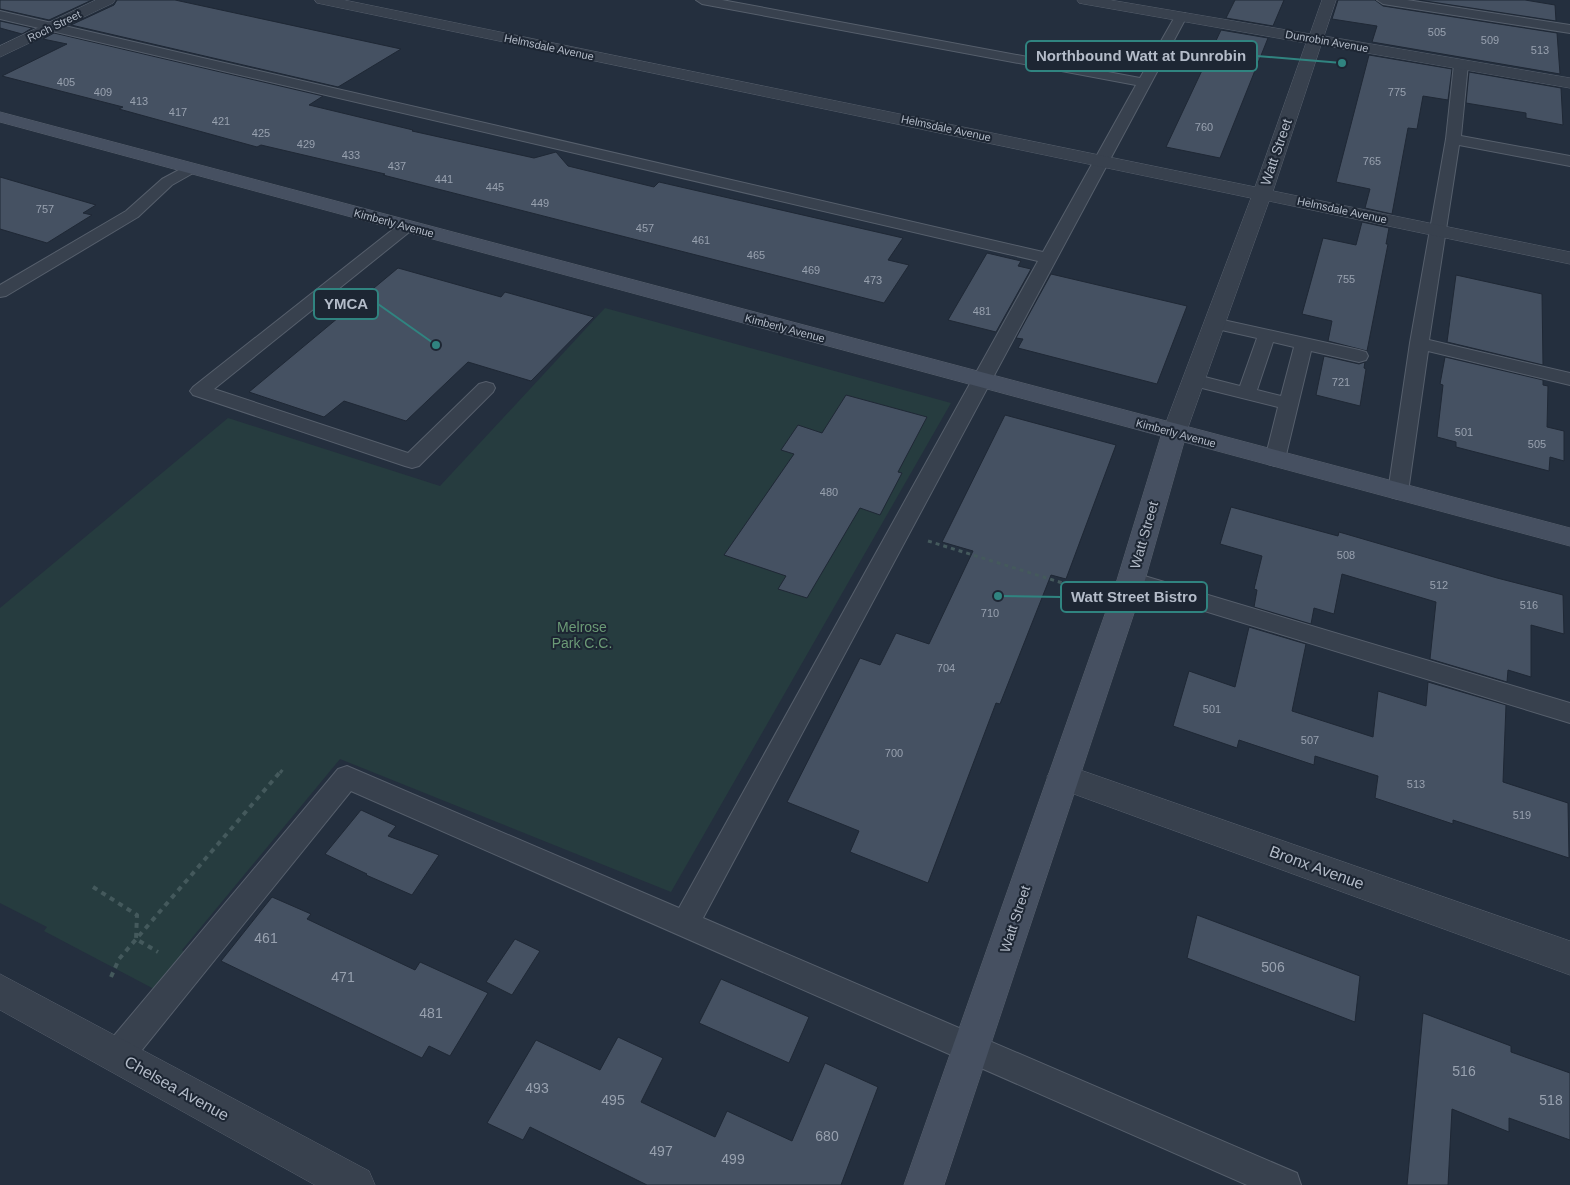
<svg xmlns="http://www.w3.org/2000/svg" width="1570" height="1185" font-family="Arial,sans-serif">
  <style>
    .green { fill: #263c3f }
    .building { fill: #455162; stroke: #1f2835 }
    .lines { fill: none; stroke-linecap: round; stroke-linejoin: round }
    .lane-casing { stroke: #565f6c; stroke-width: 2 }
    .street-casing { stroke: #565f6c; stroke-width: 1 }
    .secondary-casing { stroke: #565f6c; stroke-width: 1 }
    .path-far1 { stroke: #44595c; stroke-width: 3; stroke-dasharray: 4 4; stroke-linecap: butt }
    .path { stroke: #44595c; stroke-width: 4; stroke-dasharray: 5 5; stroke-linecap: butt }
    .lane { fill: #38414e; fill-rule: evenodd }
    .street { fill: #38414e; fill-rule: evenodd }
    .secondary { fill: #465061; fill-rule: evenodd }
    .labels { text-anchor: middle; stroke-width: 4; stroke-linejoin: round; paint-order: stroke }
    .far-street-label { font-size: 11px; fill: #b4bcc9; stroke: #1d2633 }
    .number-label { font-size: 11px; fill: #98a1af }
    .street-label { font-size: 14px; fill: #b4bcc9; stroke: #1d2633 }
    .park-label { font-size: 14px; fill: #6b9a76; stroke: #1d2633 }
    .near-number-label { font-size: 14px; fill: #98a1af }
    .near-street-label { font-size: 16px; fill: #b4bcc9; stroke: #1d2633 }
    .leader { fill: none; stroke: #308480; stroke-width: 2 }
    .callout-dot { fill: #308480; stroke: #1d2633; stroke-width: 2 }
    .callout { fill: #1d2633; stroke: #308480; stroke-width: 2 }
    .callout-label { font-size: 15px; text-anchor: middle; font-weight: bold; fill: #b4bcc9 }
  </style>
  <rect width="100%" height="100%" fill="#242f3e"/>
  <!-- green -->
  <polygon class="green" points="605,308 951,403 671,892 340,759 182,950 185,952 154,989 44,931 47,927 0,903 0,608 228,418 440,486"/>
  <!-- building -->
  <g class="building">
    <polygon points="0,0 92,0 49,20 0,9"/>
    <polygon points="117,0 175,0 401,49 338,87 71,25 114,5"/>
    <polygon points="1235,0 1284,0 1273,26 1226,18"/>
    <polygon points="1338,0 1375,0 1383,6 1557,33 1560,74 1372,42 1377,26 1332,19"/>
    <polygon points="1419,0 1525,0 1555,5 1556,21"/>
    <polygon points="0,21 32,28 22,34 0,28"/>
    <polygon points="1221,30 1268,38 1220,158 1166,147"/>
    <polygon points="54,33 323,96 309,105 413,130 412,131 534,158 556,152 568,166 654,187 659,182 903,238 888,260 909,265 884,303 383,175 385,174 261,145 257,147 119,109 123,107 2,76 67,44 43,39"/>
    <polygon points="1369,55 1452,69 1448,100 1423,96 1417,129 1408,128 1392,214 1365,208 1370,189 1336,182"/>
    <polygon points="1469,72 1561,88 1563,125 1526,118 1526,113 1466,103"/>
    <polygon points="0,177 96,205 83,213 92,215 47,243 0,229"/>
    <polygon points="1362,222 1389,228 1386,244 1388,244 1367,351 1328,341 1332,321 1302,314 1323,238 1356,245"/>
    <polygon points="987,253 1021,261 1018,266 1031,269 996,332 948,320"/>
    <polygon points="398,268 501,297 505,292 594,317 531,381 468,362 406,421 344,401 324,417 249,392"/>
    <polygon points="1051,274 1187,306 1157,384 1018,348 1023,339 1016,338"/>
    <polygon points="1456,275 1542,294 1543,365 1447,342"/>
    <polygon points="1324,356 1359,364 1365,362 1364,368 1366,369 1360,406 1316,395"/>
    <polygon points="1445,357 1543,380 1543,385 1548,386 1547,427 1564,431 1564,461 1550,457 1549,471 1456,447 1456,442 1437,437 1443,385 1440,384"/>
    <polygon points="846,395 927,417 898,472 902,473 880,515 860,508 807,598 778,589 786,576 724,555 794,454 781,450 798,425 822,433"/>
    <polygon points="1005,415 1116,445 1066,579 1051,575 1000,704 996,703 928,883 850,852 859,831 787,802 860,658 880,665 896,633 929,644 973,551 942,542"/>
    <polygon points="1231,507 1338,536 1339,532 1497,578 1563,595 1564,634 1531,625 1531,677 1508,670 1507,682 1430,659 1436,602 1342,574 1334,614 1314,608 1311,624 1254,607 1257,590 1254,589 1262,556 1220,544"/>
    <polygon points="1249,627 1306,644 1292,711 1373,737 1378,691 1426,706 1428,682 1506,705 1503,782 1568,803 1569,858 1453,820 1453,824 1375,798 1378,776 1315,756 1314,765 1239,740 1237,748 1173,726 1189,671 1235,687"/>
    <polygon points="361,810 396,826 388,836 439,855 412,895 366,875 367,874 325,854"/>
    <polygon points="272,897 311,914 307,919 415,970 420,962 488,993 450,1056 429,1046 422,1058 221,961"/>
    <polygon points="1197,915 1360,976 1355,1022 1187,958"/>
    <polygon points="515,939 540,951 512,995 486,982"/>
    <polygon points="721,979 809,1017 789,1063 699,1023"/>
    <polygon points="1423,1013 1511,1046 1511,1052 1570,1073 1570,1140 1509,1118 1509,1132 1452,1109 1448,1185 1407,1185"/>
    <polygon points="618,1037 663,1058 641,1102 715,1137 727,1111 792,1141 825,1063 878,1087 841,1185 647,1185 530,1127 523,1140 487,1123 536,1040 600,1070"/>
  </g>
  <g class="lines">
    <!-- lane casing -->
    <g class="lane-casing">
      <g id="lane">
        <polygon points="696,0 722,0 1140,78 1177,13 1185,13 1187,16 703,918 1297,1173 1301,1185 1247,1185 351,791 129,1066 118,1070 107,1066 103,1055 107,1044 338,769 347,766 679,908 1038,261 0,19 0,11 1043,252 1136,85 702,4"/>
        <polygon points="1377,0 1407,0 1570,25 1570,33 1383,4"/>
        <polygon points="1461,60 1468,64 1461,136 1570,156 1570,166 1459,145 1429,340 1570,373 1570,385 1428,351 1408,492 1405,497 1398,499 1391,497 1388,492 1410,343 1446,139 1454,64"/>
        <polygon points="190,164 195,166 198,169 195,172 172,185 138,217 6,296 0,297 0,285 126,211 162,179"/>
        <polygon points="407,221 413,223 415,226 413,229 214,389 408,453 479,384 486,382 493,384 495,388 493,392 419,466 412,468 405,466 193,395 190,391 193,387 401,223"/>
        <path d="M 1214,318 L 1359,350 L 1366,352 L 1368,356 L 1366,360 L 1359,362 L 1311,351 L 1285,459 L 1282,464 L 1275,466 L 1268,464 L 1265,459 L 1278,407 L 1186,384 L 1184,380 L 1186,376 L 1193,374 L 1240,386 L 1257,338 L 1208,327 L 1205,323 L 1208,319 ZM 1273,342 L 1294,347 L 1281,396 L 1257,390 Z"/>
        <polygon points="1131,572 1570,703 1570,723 1123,586 1120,580 1123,574"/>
      </g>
    </g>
    <!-- street casing -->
    <g class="street-casing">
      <g id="street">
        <polygon points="96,0 115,0 113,3 0,57 0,46"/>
        <polygon points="315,0 344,0 1255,187 1306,43 1084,4 1079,3 1077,0 1110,0 1310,34 1322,0 1336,0 1324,36 1570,78 1570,88 1321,45 1273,191 1570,252 1570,264 1269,201 1186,433 1183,439 1174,441 1165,439 1162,433 1251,198 322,4 317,3"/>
        <polygon points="1063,764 1570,941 1570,975 1052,786 1047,777 1052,768"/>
        <polygon points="0,974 369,1171 375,1185 315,1185 0,1010"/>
      </g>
    </g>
    <!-- secondary casing -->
    <g class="secondary-casing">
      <polygon id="secondary" points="0,112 1570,528 1570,546 1184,442 1145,580 944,1185 904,1185 1117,580 1161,436 0,122"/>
    </g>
    <!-- path-far1 -->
    <g class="path-far1">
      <polyline points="928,541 1085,590"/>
      <polyline points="280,773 283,769"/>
    </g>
    <!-- path -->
    <g class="path">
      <polyline points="93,887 137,915 136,939 158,952"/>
      <polyline points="111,977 119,959 281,771"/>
    </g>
    <!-- lane -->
    <use href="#lane" class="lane"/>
    <!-- street -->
    <use href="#street" class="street"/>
    <!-- secondary -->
    <use href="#secondary" class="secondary"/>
  </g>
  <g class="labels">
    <!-- far-street labels -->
    <g class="far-street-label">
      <text transform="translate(54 26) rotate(-26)" y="4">Roch Street</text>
      <text transform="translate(1327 41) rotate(10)" y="4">Dunrobin Avenue</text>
      <text transform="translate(549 47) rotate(12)" y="4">Helmsdale Avenue</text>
      <text transform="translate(946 128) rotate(12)" y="4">Helmsdale Avenue</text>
      <text transform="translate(1342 210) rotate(12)" y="4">Helmsdale Avenue</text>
      <text transform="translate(394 223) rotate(15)" y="4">Kimberly Avenue</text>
      <text transform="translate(785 328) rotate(15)" y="4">Kimberly Avenue</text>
      <text transform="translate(1176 433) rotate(15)" y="4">Kimberly Avenue</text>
    </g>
    <!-- number labels -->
    <g class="number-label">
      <text x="1437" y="36">505</text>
      <text x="1490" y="44">509</text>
      <text x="1540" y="54">513</text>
      <text x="66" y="86">405</text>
      <text x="103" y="96">409</text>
      <text x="1397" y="96">775</text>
      <text x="139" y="105">413</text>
      <text x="178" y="116">417</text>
      <text x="221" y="125">421</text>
      <text x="1204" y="131">760</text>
      <text x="261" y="137">425</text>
      <text x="306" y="148">429</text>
      <text x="351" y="159">433</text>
      <text x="1372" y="165">765</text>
      <text x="397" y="170">437</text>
      <text x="444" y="183">441</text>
      <text x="495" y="191">445</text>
      <text x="540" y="207">449</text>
      <text x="45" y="213">757</text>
      <text x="645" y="232">457</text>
      <text x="701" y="244">461</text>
      <text x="756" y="259">465</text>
      <text x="811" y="274">469</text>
      <text x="1346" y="283">755</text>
      <text x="873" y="284">473</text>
      <text x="982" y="315">481</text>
      <text x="1341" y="386">721</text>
      <text x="1464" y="436">501</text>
      <text x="1537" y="448">505</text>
      <text x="829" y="496">480</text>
      <text x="1346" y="559">508</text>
      <text x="1439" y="589">512</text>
      <text x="1529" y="609">516</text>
      <text x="990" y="617">710</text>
      <text x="946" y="672">704</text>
      <text x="1212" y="713">501</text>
      <text x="1310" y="744">507</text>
      <text x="894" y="757">700</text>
      <text x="1416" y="788">513</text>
      <text x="1522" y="819">519</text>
    </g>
    <!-- street labels -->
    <g class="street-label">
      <text transform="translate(1276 152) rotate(-71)" y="5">Watt Street</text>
      <text transform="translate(1144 535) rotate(-74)" y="5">Watt Street</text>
      <text transform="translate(1015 919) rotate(-72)" y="5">Watt Street</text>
    </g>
    <!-- park labels -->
    <g class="park-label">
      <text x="582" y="632">Melrose<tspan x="582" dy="16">Park C.C.</tspan></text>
    </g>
    <!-- near-number labels -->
    <g class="near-number-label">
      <text x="266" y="943">461</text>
      <text x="1273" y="972">506</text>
      <text x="343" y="982">471</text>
      <text x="431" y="1018">481</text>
      <text x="1464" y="1076">516</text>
      <text x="537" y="1093">493</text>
      <text x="613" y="1105">495</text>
      <text x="1551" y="1105">518</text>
      <text x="827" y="1141">680</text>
      <text x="661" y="1156">497</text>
      <text x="733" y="1164">499</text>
    </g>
    <!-- near-street labels -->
    <g class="near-street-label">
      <text transform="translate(1317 867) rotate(20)" y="6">Bronx Avenue</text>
      <text transform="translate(177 1088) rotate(29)" y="6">Chelsea Avenue</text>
    </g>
  </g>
  <!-- callouts -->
  <path class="leader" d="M1342 63L1257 56M436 345L378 304M998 596L1061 597"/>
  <g class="callout-dot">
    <circle cx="1342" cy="63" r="5"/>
    <circle cx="436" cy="345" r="5"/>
    <circle cx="998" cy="596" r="5"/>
  </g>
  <g class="callout">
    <rect x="1026" y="41" width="231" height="30" rx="5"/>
    <rect x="314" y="289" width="64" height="30" rx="5"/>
    <rect x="1061" y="582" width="146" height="30" rx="5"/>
  </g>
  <g class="callout-label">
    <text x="1141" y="61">Northbound Watt at Dunrobin</text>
    <text x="346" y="309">YMCA</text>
    <text x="1134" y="602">Watt Street Bistro</text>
  </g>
</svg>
